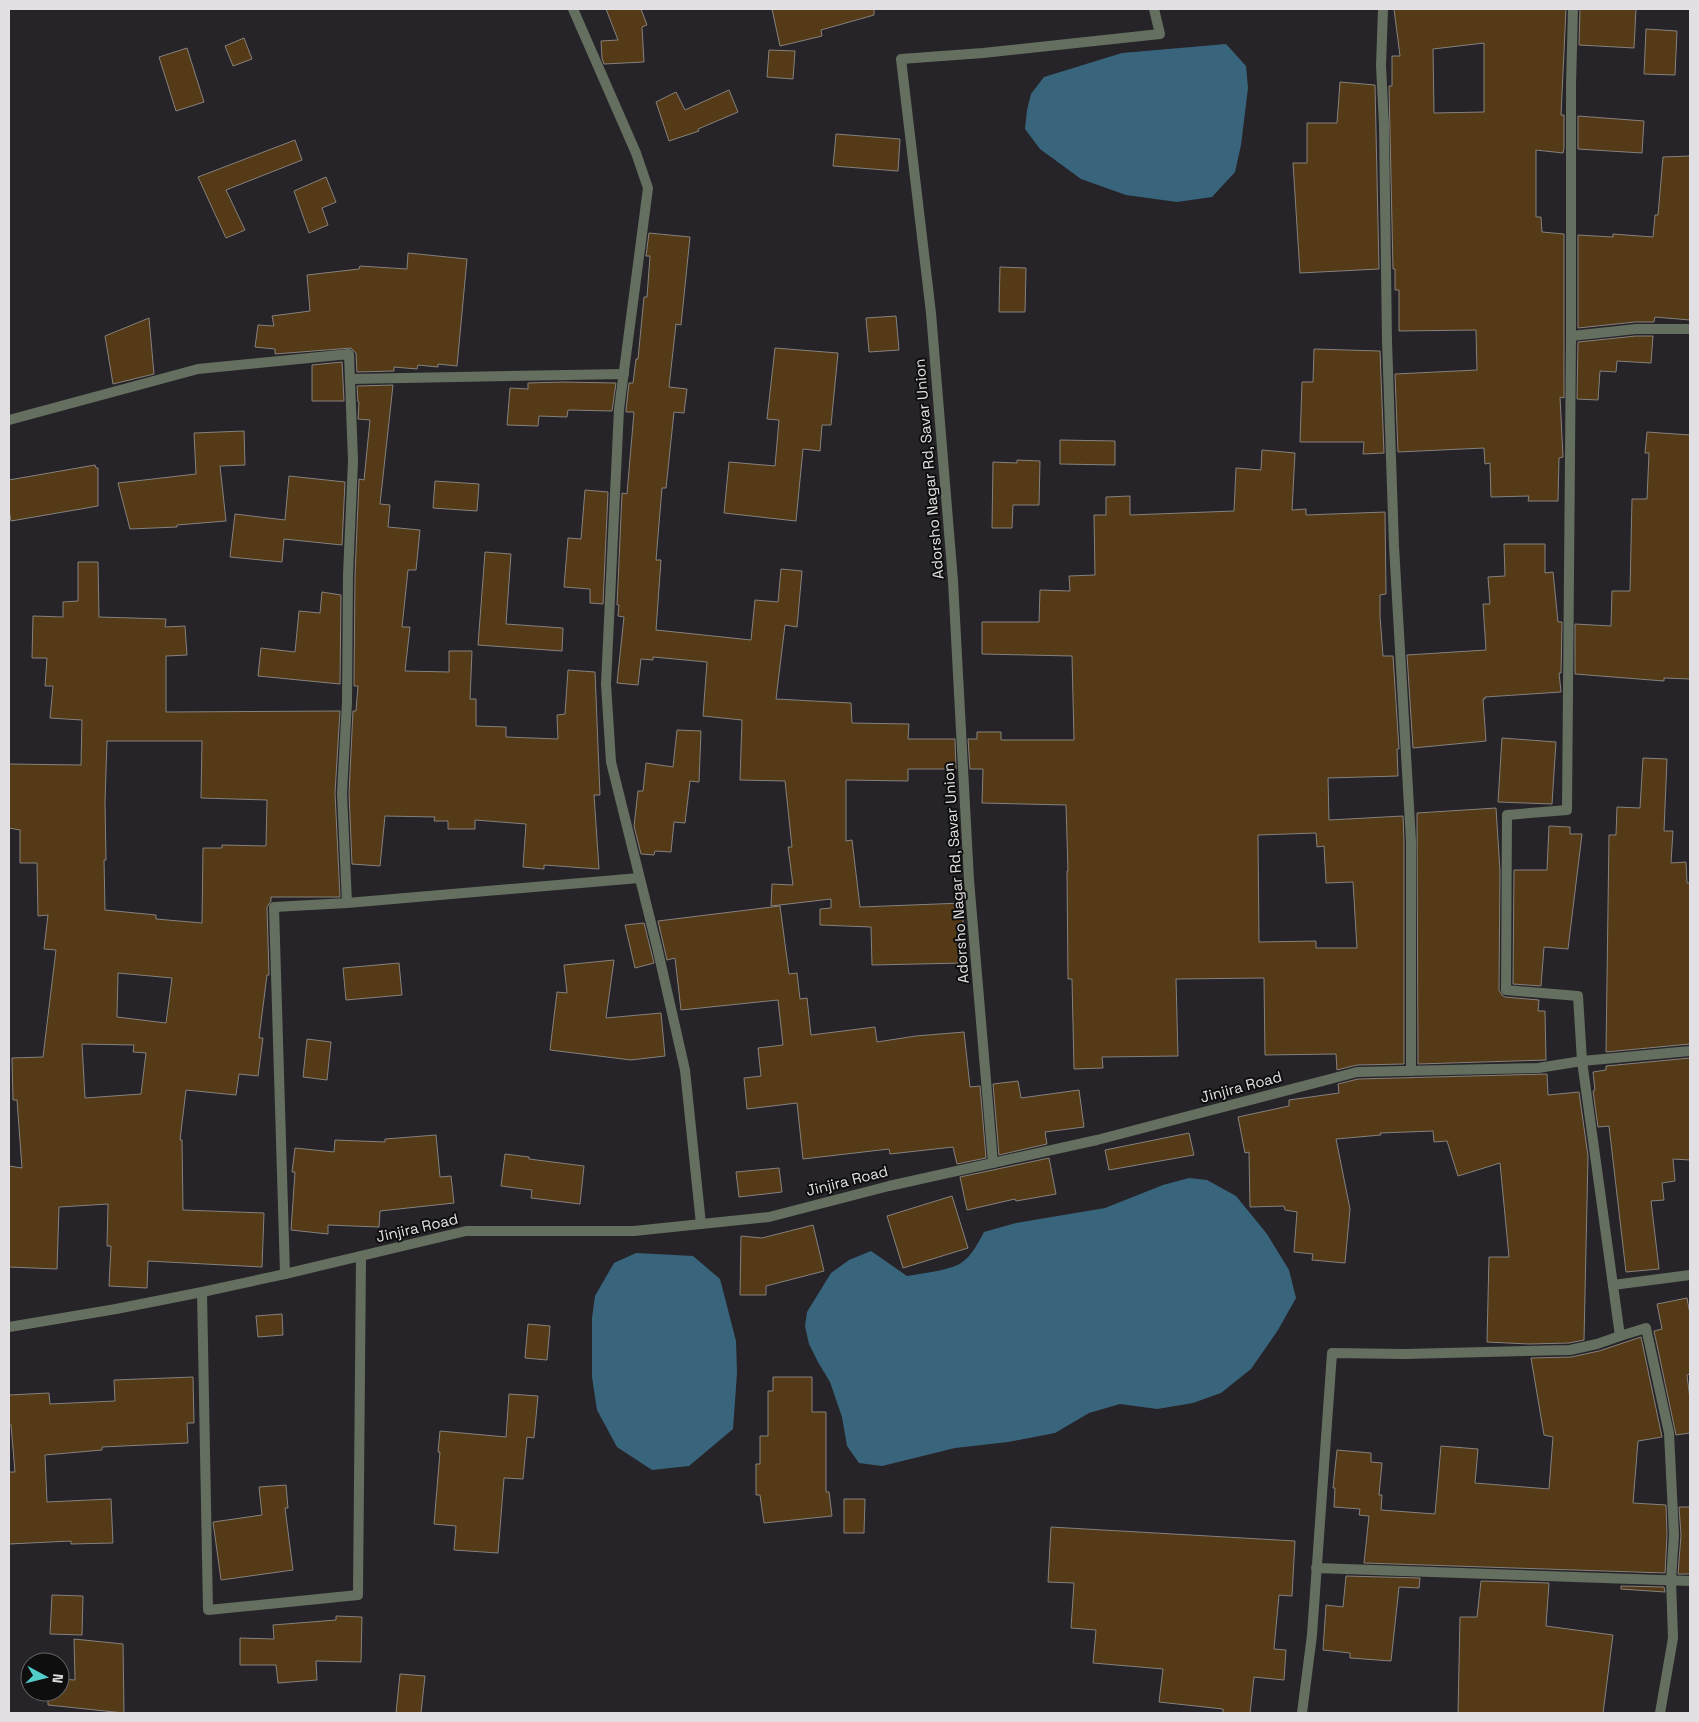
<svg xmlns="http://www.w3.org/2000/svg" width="1699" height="1722" font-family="'Space Grotesk',sans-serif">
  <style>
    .water { fill: #39657c }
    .building { fill: #543a17; stroke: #85817d; fill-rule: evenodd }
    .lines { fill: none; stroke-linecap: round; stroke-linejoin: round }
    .street { stroke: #656f5f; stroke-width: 10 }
    .labels { text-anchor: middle; stroke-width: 4; stroke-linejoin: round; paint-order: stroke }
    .street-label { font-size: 15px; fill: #e2e0e3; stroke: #0f0e0f }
  </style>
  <rect width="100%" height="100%" fill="#262428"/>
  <!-- water -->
  <g class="water">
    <polygon points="1226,44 1246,66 1248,88 1241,145 1235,172 1212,197 1177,202 1126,195 1081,179 1040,149 1025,129 1027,110 1031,94 1044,77 1122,53"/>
    <path d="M 1189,1178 L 1207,1180 L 1236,1196 L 1267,1234 L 1289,1270 L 1296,1298 L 1278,1330 L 1251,1369 L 1221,1393 L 1193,1403 L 1157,1409 L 1120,1404 L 1089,1413 L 1055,1433 L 1008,1442 L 955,1448 L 882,1466 L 859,1463 L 847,1446 L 842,1417 L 830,1382 L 818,1362 L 809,1344 L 805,1326 L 807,1312 L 831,1273 L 849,1260 L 871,1251 L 907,1276 C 920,1274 951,1270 961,1263 C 972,1256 978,1243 984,1232 L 1016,1223 L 1105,1208 L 1163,1185 Z"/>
    <polygon points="636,1253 693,1256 720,1279 736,1341 737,1373 733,1429 689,1466 652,1470 617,1447 597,1410 592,1377 592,1318 595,1296 614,1263"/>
  </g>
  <!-- building -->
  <g class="building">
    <polygon points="606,9 641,9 647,25 642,27 644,62 604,64 602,58 601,41 618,40"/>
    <polygon points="772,9 874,9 874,15 821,30 822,36 780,46"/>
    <path d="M 1394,9 L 1566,9 L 1561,115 L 1564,115 L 1564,148 L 1563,153 L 1536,150 L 1536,217 L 1541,217 L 1542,232 L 1564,234 L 1564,398 L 1560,397 L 1563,457 L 1559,458 L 1558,501 L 1528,501 L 1529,496 L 1491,497 L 1490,463 L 1485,464 L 1484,448 L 1398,452 L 1395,374 L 1477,370 L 1476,330 L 1399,331 L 1399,290 L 1395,290 L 1395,269 L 1393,269 L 1389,86 L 1392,86 L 1392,56 L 1400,56 ZM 1484,43 L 1484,112 L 1434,113 L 1433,49 Z"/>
    <polygon points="1580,9 1636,9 1634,48 1579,45"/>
    <polygon points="1646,29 1677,31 1675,75 1644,74"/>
    <polygon points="244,38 252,59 233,66 225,46"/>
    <polygon points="187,48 204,102 176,111 159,57"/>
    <polygon points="769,50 795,51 793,79 767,77"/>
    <polygon points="1340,82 1375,85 1379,269 1300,273 1293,163 1307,163 1307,123 1337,123"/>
    <polygon points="729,90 738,112 698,129 699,131 669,141 656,102 676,92 685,110"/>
    <polygon points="1578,116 1644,121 1642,153 1578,149"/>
    <polygon points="836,134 900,139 898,171 833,166"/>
    <polygon points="295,140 302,160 226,190 245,230 226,238 198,177"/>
    <polygon points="1690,156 1690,320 1655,317 1654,322 1635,322 1578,328 1578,235 1613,237 1613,234 1653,237 1655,215 1658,215 1663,157"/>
    <polygon points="326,177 336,202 322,208 328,225 309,233 294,191"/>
    <polygon points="649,233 690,237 681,325 676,324 669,387 687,389 684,413 674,412 666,488 662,488 656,560 661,560 656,630 751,640 755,600 778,602 781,569 802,571 797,627 785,625 776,699 851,703 852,723 909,724 908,739 955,739 956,769 908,769 908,781 846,780 846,841 852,840 860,907 963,903 963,963 872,965 871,927 820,925 820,909 831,908 831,899 771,906 772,884 793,885 788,847 792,847 785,781 740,780 742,720 703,716 707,662 653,657 653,660 641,659 638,685 617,683 624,617 618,616 619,605 617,605 622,493 627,494 634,412 626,412 626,410 629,383 633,383 636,359 638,359 644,297 647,297 650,256 646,256"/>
    <polygon points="408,253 467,259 457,366 438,364 438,367 418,365 417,369 394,367 394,371 357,372 356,353 351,348 275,354 275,349 255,347 258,325 274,326 272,316 310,311 307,275 359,269 360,266 407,269"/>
    <polygon points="1000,267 1026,268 1025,312 999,312"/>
    <polygon points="896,316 899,350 869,352 866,318"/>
    <polygon points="149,318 154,374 113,384 105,336"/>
    <polygon points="1636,336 1653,336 1651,363 1617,361 1616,372 1600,371 1598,400 1577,399 1578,342"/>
    <polygon points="775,348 838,353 831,425 822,425 820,451 803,449 796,521 724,513 729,462 775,466 779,420 767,419"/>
    <polygon points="1314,349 1380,351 1384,453 1363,454 1364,442 1300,442 1302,382 1313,382"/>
    <polygon points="342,362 344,401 312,401 312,365"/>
    <polygon points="563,382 616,383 612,411 568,410 567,417 539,416 538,426 507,425 510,388 528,389 528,383"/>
    <polygon points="393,385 380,504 390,505 388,527 420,530 416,570 408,570 402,627 410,627 405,671 449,672 449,651 472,651 470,699 476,699 476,726 506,727 506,737 558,739 557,715 565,714 568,670 595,672 600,795 594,795 599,869 544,865 544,869 523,867 526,824 475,820 475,829 448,829 448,821 434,821 435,817 385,816 380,866 352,864 349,793 353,711 356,711 358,686 354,686 355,575 359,479 364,480 370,420 358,419 359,402 358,402 357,386"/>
    <polygon points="244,431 245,465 220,466 226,521 177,525 177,527 130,529 118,483 196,474 194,433"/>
    <polygon points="1647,432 1690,435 1690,679 1664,678 1664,681 1575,674 1575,624 1611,626 1612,591 1630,591 1632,499 1647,499 1649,453 1645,453"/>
    <polygon points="1060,440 1115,441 1115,465 1060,464"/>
    <path d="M 1262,450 L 1295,453 L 1292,510 L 1306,509 L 1306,515 L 1385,512 L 1386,594 L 1380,595 L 1380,616 L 1383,656 L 1393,656 L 1399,749 L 1397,749 L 1398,776 L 1328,778 L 1329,820 L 1403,816 L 1404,841 L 1404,1064 L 1357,1065 L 1337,1070 L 1336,1054 L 1265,1055 L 1264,978 L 1176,979 L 1178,1056 L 1102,1057 L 1103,1068 L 1074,1069 L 1072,979 L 1068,979 L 1067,871 L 1068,871 L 1066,805 L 982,803 L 983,769 L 970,769 L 968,739 L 977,739 L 977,732 L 1001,732 L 1001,740 L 1074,740 L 1072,656 L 982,654 L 982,622 L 1039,622 L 1040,590 L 1070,591 L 1069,576 L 1095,575 L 1094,515 L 1106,515 L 1106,497 L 1130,496 L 1130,515 L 1234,511 L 1236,468 L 1261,470 ZM 1316,833 L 1317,847 L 1324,846 L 1326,883 L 1353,882 L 1357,948 L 1316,948 L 1316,941 L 1259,942 L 1258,835 Z"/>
    <polygon points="1017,460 1040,461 1039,505 1013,505 1012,528 992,528 993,462 1017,463"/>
    <polygon points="95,465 96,468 98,468 98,506 11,521 9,510 9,480"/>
    <polygon points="289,476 345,482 342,545 284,539 282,562 230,557 235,514 285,520"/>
    <polygon points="435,481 479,484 477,511 433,508"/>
    <polygon points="585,490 608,492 603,604 590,603 590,589 564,587 568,538 581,539"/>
    <polygon points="1504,544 1545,544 1545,573 1553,572 1558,622 1562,622 1561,673 1559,673 1561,692 1485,697 1485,699 1483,699 1486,741 1413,748 1407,655 1486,650 1483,604 1490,604 1488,577 1505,576"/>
    <polygon points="485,552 511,554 506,624 563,628 562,651 478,645"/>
    <path d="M 78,562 L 98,562 L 99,617 L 166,619 L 165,627 L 185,626 L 187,655 L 166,656 L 166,712 L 340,711 L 335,793 L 340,897 L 271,897 L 271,901 L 267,907 L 269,975 L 267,975 L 259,1038 L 263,1038 L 258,1076 L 239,1074 L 236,1095 L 186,1090 L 180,1140 L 182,1140 L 183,1210 L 264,1213 L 262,1267 L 148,1261 L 147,1288 L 109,1286 L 111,1246 L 107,1246 L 108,1204 L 59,1207 L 57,1269 L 9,1267 L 9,1166 L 22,1168 L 17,1100 L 13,1100 L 12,1058 L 43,1057 L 56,950 L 44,949 L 48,915 L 38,916 L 37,863 L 20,863 L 20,830 L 9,828 L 9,764 L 81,765 L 82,720 L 50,718 L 53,686 L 45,686 L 47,658 L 32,658 L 33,616 L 63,617 L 63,602 L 78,601 ZM 107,741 L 202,741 L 201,798 L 267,800 L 266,846 L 222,845 L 222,848 L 203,848 L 202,923 L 156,919 L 156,915 L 105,910 L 104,860 L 106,860 L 105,802 ZM 118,973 L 172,978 L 166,1023 L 117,1017 ZM 82,1044 L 134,1045 L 133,1052 L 146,1053 L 141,1094 L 85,1098 Z"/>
    <polygon points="322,592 341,595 340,684 258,676 261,648 295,652 299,611 320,613"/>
    <polygon points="677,730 701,731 699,782 690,781 685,823 674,822 671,852 655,851 654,855 641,854 634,826 638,791 643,791 646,763 673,767"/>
    <polygon points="1502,738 1556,742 1552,804 1498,802"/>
    <polygon points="1643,758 1667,759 1664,831 1673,831 1671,863 1686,862 1687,883 1690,883 1690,1044 1606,1052 1609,835 1616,835 1617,807 1640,808"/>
    <polygon points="1496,808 1500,871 1499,990 1502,995 1505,997 1539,1000 1538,1011 1545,1011 1546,1060 1418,1064 1417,813"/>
    <polygon points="1549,826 1570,827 1570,834 1582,834 1568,949 1544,947 1541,986 1513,984 1514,870 1547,870"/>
    <polygon points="780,906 789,974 797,973 800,999 807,998 811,1035 875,1027 877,1042 916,1036 964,1032 970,1087 980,1086 986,1158 957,1164 953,1147 890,1154 889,1149 803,1159 797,1103 747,1109 744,1078 761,1076 758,1048 783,1045 778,1000 681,1010 675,958 667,960 658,921"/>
    <polygon points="644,923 654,963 635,968 625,925"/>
    <polygon points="614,960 606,1018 661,1013 665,1056 631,1060 550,1050 557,992 567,993 564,965"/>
    <polygon points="399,963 402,995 346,1000 343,968"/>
    <polygon points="307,1039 331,1042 327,1080 303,1077"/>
    <polygon points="1690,1058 1690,1160 1673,1159 1675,1181 1662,1183 1664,1200 1651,1201 1659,1269 1626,1272 1609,1126 1598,1127 1593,1091 1595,1090 1593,1072 1606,1070 1606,1066"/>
    <polygon points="1547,1074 1548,1095 1579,1092 1588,1156 1584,1340 1569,1343 1529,1344 1487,1342 1489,1257 1509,1257 1500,1163 1458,1176 1447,1141 1434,1142 1433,1131 1380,1133 1381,1135 1336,1139 1350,1209 1345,1263 1312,1260 1313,1254 1294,1252 1297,1212 1285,1210 1284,1206 1250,1207 1249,1152 1245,1153 1238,1117 1289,1106 1289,1100 1339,1093 1338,1084 1358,1079"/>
    <polygon points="1018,1081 1021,1098 1079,1090 1084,1127 1045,1132 1047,1144 999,1155 993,1084"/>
    <polygon points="1189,1133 1194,1155 1109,1170 1105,1150"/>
    <polygon points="436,1135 440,1177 451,1176 454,1203 380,1211 379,1227 328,1225 328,1234 291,1230 295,1172 292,1172 295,1148 334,1152 335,1140 385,1142 385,1139"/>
    <polygon points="505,1154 529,1157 529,1159 584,1166 580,1204 531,1198 532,1190 501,1186"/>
    <polygon points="1049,1158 1056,1194 1016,1201 1015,1199 967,1210 960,1177"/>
    <polygon points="779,1168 782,1192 739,1197 736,1172"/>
    <polygon points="952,1196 968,1248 903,1268 887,1216"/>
    <polygon points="813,1225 824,1271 766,1286 766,1295 740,1295 741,1236 762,1238"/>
    <polygon points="1687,1298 1690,1314 1690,1374 1687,1375 1690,1399 1690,1433 1676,1435 1654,1331 1662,1329 1657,1304"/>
    <polygon points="282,1314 283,1335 258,1337 256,1316"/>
    <polygon points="528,1324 550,1326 547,1360 525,1358"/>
    <polygon points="1641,1337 1662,1437 1638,1441 1633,1503 1666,1505 1667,1535 1665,1573 1364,1563 1369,1516 1359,1515 1360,1509 1334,1507 1335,1488 1333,1488 1337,1450 1371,1453 1371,1462 1382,1463 1379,1495 1382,1495 1381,1510 1435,1514 1441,1446 1478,1449 1475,1483 1549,1489 1553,1437 1544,1435 1531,1358 1571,1357 1599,1351"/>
    <polygon points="193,1377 194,1423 187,1423 188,1443 102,1447 102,1450 45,1455 47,1502 111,1499 113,1543 71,1544 71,1541 9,1544 9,1472 15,1472 11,1425 9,1425 9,1395 49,1393 50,1404 115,1401 114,1380"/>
    <polygon points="773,1377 812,1377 812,1412 826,1412 826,1492 829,1492 832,1516 764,1523 760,1495 756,1495 756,1464 760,1464 760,1436 768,1436 768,1391 773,1391"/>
    <polygon points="509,1394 538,1396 534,1438 527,1437 523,1479 504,1478 498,1553 454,1550 456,1526 434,1524 440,1452 438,1452 440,1431 506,1437"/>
    <polygon points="286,1485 288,1508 285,1508 293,1570 221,1580 213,1522 262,1515 259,1487"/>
    <polygon points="844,1499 865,1499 864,1533 844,1533"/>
    <polygon points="1679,1507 1690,1507 1690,1574 1678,1574 1681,1535"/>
    <polygon points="1051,1527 1295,1541 1292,1596 1279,1595 1274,1649 1286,1650 1284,1680 1254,1677 1250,1713 1223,1713 1223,1709 1159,1702 1163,1669 1093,1663 1096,1630 1071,1628 1074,1583 1048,1582"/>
    <polygon points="1346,1576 1420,1578 1419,1588 1399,1587 1391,1661 1350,1658 1350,1653 1323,1650 1326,1605 1343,1607"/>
    <polygon points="1481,1581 1549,1583 1546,1626 1613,1635 1603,1713 1458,1713 1460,1617 1477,1617"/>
    <polygon points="1621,1586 1664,1587 1665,1592 1621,1589"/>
    <polygon points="52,1595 83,1596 82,1635 50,1634"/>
    <polygon points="336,1616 362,1617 361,1662 316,1661 317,1680 278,1683 276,1665 240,1665 240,1638 274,1639 273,1625 336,1620"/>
    <polygon points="74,1639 123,1644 124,1713 48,1705 48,1692 60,1692 60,1679 75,1680"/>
    <polygon points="400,1674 425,1676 421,1713 396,1713"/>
  </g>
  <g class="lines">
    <!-- street -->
    <g class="street">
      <polyline points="573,9 636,153 648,188 619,409 606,684 611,762 657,947 685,1070 701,1224"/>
      <polyline points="1383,9 1381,66 1384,125 1387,341 1394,546 1411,841 1411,1071"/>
      <polyline points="1571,336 1636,329 1690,329"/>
      <polyline points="350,379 624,374"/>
      <polyline points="9,420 198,369 349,354 353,461 348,575 347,702 342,793 347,903 639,878"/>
      <polyline points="993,1163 969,880 953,581 931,313 901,59 983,53 1160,34 1154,9"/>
      <polyline points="285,1274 274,907 347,903"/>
      <polyline points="1613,1285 1690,1275"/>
      <polyline points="202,1292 208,1610 358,1595 361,1256"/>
      <polyline points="9,1327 116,1309 202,1292 285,1274 466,1231 634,1231 769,1217 889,1186 1097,1140 1357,1072 1538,1068 1582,1061 1690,1051"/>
      <polyline points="1620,1336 1646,1328 1669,1433 1674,1535 1671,1580 1673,1638 1660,1713"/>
      <polyline points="1316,1568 1690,1581"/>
      <polyline points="1302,1713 1312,1635 1332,1353 1405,1354 1570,1350 1597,1344 1620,1336 1582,1061 1578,996 1506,990 1507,815 1567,810 1571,336 1571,85 1573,9"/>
    </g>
  </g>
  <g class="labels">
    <!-- street labels -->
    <g class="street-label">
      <text transform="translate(929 469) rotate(-95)" y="5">Adorsho Nagar Rd, Savar Union</text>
      <text transform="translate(956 873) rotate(-94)" y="5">Adorsho Nagar Rd, Savar Union</text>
      <text transform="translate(1241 1087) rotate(-15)" y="5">Jinjira Road</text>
      <text transform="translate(847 1181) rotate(-14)" y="5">Jinjira Road</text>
      <text transform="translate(417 1228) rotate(-13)" y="5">Jinjira Road</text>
    </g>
  </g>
  <!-- border -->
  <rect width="1699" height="1722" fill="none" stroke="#e2e0e3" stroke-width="20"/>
  <!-- north arrow -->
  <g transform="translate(45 1677) rotate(97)"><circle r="24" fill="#0f0e0f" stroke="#636264"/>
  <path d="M0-4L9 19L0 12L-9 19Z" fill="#53cdca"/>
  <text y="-8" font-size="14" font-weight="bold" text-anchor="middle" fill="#e2e0e3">N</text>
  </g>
</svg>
